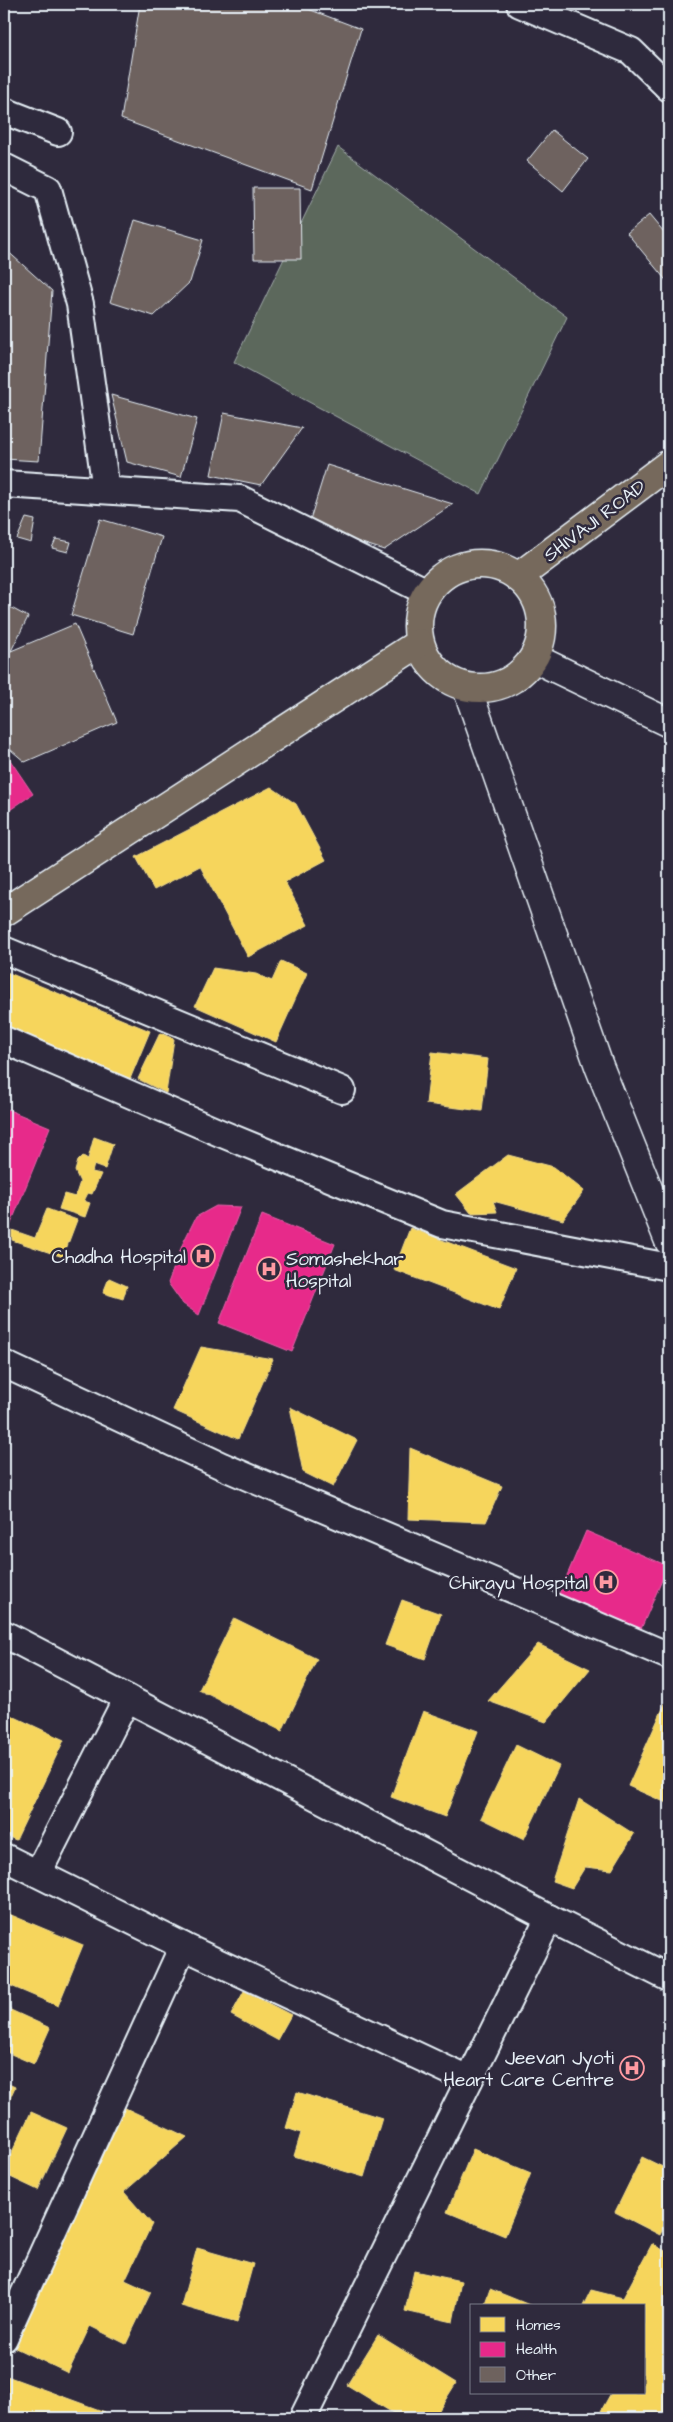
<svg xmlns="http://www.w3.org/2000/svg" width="673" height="2422" font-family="'Architects Daughter',sans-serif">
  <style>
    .green { fill: #5b675c; stroke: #a2acaa }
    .homes { fill: #f6d55c; stroke: #f2dd8b }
    .health { fill: #e7298a; stroke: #e765ab }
    .building { fill: #6e625e; stroke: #e8f1f8 }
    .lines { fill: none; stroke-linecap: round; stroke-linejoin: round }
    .street-casing { stroke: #e8f1f8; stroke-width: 30 }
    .secondary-casing { stroke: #e8f1f8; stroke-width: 31 }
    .primary-casing { stroke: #e8f1f8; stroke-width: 31 }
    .street { stroke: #2f2a3d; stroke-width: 26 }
    .secondary { stroke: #2f2a3d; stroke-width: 28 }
    .primary { stroke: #76695c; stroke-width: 28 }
    .labels { text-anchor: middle; stroke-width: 5; stroke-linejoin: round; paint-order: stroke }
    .street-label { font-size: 19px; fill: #e8f1f8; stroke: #2f2a3d }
    .poi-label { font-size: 19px; fill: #e8f1f8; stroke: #2f2a3d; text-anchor: end }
  </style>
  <rect width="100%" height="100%" fill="#2f2a3d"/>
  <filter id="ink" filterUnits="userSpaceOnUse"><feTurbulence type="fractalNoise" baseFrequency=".02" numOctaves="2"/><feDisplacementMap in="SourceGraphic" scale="10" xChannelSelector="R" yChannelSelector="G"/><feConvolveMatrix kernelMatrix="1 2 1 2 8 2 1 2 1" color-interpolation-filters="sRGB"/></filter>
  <g filter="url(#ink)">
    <!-- green -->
    <polygon class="green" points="338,147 567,317 481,494 234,362"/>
    <!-- homes -->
    <g class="homes">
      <polygon points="271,787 296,804 326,860 285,882 308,925 248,957 200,866 154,890 136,857"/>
      <polygon points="281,961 307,973 276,1042 195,1006 213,968 256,974 272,981"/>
      <polygon points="4,971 150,1031 130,1079 4,1027"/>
      <polygon points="160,1033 174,1039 166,1093 138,1079"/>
      <polygon points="432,1052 488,1059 482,1111 426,1104"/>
      <polygon points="94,1137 113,1144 105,1169 94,1165 92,1172 101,1174 92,1194 88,1193 84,1201 90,1203 85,1217 59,1209 64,1194 75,1197 80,1182 75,1171 78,1161 83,1156 88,1159"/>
      <polygon points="508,1155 554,1167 584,1191 563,1220 493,1201 497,1212 471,1213 456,1194"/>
      <polygon points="47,1209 77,1220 63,1257 12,1240 12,1230 35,1238"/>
      <polygon points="410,1228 516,1268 499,1310 394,1270"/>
      <polygon points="109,1278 127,1286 123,1299 103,1293"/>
      <polygon points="201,1347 273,1359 238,1439 173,1410"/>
      <polygon points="290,1407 357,1440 333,1487 303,1472"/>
      <polygon points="410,1448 502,1486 486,1522 408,1519"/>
      <polygon points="402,1600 441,1614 425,1659 385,1645"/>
      <polygon points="234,1618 317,1659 282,1731 199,1690"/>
      <polygon points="538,1644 590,1669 546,1722 488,1701"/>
      <polygon points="668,1697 669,1697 669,1804 628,1786"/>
      <polygon points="423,1711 478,1731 445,1817 391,1797"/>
      <polygon points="4,1712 64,1740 16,1840 4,1835"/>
      <polygon points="516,1745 559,1766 524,1839 481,1818"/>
      <polygon points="579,1799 634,1834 612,1870 585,1867 572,1888 552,1881"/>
      <polygon points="4,1912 83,1945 58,2006 4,1983"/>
      <polygon points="244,1991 291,2015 277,2040 231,2015"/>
      <polygon points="4,2007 50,2028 34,2064 4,2051"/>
      <polygon points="4,2082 15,2087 4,2111"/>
      <polygon points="297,2092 382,2118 364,2177 294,2156 301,2133 286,2128"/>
      <polygon points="121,2106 187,2137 124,2192 152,2224 125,2280 151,2292 126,2344 90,2326 68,2373 7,2344"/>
      <polygon points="31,2112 67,2128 38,2190 4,2174 4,2169"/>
      <polygon points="473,2149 531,2173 505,2236 447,2212"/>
      <polygon points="642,2157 669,2170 669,2217 660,2235 615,2212"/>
      <polygon points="652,2244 669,2253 669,2413 666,2418 614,2418 601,2411 611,2393 644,2393 644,2306 583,2306 591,2290 623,2298"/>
      <polygon points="197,2248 253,2264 237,2322 181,2306"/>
      <polygon points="414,2271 461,2281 453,2322 405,2311"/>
      <polygon points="490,2289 532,2306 484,2306"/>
      <polygon points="378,2335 456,2383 434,2418 401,2418 347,2385"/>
      <polygon points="4,2375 105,2412 98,2418 6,2417"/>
    </g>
    <!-- health -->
    <g class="health">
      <polygon points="4,751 33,794 4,814"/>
      <polygon points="4,1108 50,1127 6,1236 4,1235"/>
      <polygon points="216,1206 241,1207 199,1315 183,1304 168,1283 183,1243 196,1217"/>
      <polygon points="262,1215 335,1244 292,1352 219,1323"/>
      <polygon points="586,1531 668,1566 641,1629 559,1594"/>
    </g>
    <!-- building -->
    <g class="building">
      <polygon points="140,4 295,4 361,29 312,189 121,119"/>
      <polygon points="552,130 588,159 563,191 527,161"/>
      <polygon points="253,188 300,188 301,259 254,259"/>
      <polygon points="649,215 669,239 669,284 627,233"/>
      <polygon points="135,220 203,240 190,282 154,316 110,302"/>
      <polygon points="4,248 52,291 39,461 4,459"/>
      <polygon points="111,395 197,419 181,477 127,462"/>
      <polygon points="224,413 302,428 261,485 211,475"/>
      <polygon points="327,465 453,504 384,550 308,526"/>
      <polygon points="26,518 35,520 31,543 17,539"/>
      <polygon points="100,519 162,537 133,634 71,615"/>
      <polygon points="56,539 71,542 68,552 52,548"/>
      <polygon points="4,604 28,617 11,651 4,647"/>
      <polygon points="75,624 117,722 25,762 4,744 4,650 11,651"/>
    </g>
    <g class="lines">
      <!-- street casing -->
      <g class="street-casing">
        <g id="street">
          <polyline points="520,4 631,51 669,88"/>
          <polyline points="4,111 58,132"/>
          <polyline points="4,167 48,189 80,304 106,490"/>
          <polyline points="4,484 240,499 427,592"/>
          <polyline points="4,950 342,1090"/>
          <polyline points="4,1040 220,1133 442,1224 669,1267"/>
          <polyline points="4,1364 222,1466 669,1656"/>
          <polyline points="4,1634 549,1918 669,1978"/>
          <polyline points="4,1857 183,1946 469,2080"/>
          <polyline points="38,1873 127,1698"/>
          <polyline points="4,2338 183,1946"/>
          <polyline points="303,2418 549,1918"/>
        </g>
      </g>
      <!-- secondary casing -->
      <g class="secondary-casing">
        <g id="secondary">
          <polyline points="534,658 669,723"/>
          <polyline points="467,688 599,1066 669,1241"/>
        </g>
      </g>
      <!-- primary casing -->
      <g class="primary-casing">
        <g id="primary">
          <circle cx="480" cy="626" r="62"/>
          <polyline points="518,577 669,464"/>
          <polyline points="4,912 419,643"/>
        </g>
      </g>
      <!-- street -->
      <use href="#street" class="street"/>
      <!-- secondary -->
      <use href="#secondary" class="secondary"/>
      <!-- primary -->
      <use href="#primary" class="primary"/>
    </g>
  </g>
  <!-- icons -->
  <defs>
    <g id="hospital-ring" transform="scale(1.25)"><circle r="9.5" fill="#2f2a3d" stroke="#ff9aa2" stroke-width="1.5"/><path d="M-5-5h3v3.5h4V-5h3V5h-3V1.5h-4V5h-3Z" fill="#ff9aa2"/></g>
  </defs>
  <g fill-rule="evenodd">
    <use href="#hospital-ring" x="203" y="1256"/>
    <use href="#hospital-ring" x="269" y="1269"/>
    <use href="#hospital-ring" x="606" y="1582"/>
    <use href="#hospital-ring" x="632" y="2068"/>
  </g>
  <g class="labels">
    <!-- street labels -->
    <g class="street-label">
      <text transform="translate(594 520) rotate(-37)" y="7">SHIVAJI ROAD</text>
    </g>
    <!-- poi labels -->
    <g class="poi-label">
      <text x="186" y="1263">Chadha Hospital</text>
      <text x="286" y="1265" text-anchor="start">Somashekhar<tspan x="286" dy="22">Hospital</tspan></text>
      <text x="588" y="1589">Chirayu Hospital</text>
      <text x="614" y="2064">Jeevan Jyoti<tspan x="614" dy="22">Heart Care Centre</tspan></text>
    </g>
  </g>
  <!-- margin -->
  <rect width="673" height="2422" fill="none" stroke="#2f2a3d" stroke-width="20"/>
  <rect x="10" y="10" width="653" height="2402" fill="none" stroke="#e8f1f8" stroke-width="2" filter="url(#ink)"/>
  <!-- legend -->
  <rect x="470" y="2304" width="175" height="90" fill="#2f2a3d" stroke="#797a88"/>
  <rect x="480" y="2317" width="25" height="15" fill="#f6d55c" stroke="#797a88"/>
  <text x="516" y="2330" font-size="15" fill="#e8f1f8">Homes</text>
  <rect x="480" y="2342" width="25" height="15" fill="#e7298a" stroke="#797a88"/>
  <text x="516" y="2354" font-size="15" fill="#e8f1f8">Health</text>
  <rect x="480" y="2367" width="25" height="15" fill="#6e625e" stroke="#797a88"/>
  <text x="516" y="2380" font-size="15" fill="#e8f1f8">Other</text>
</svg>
